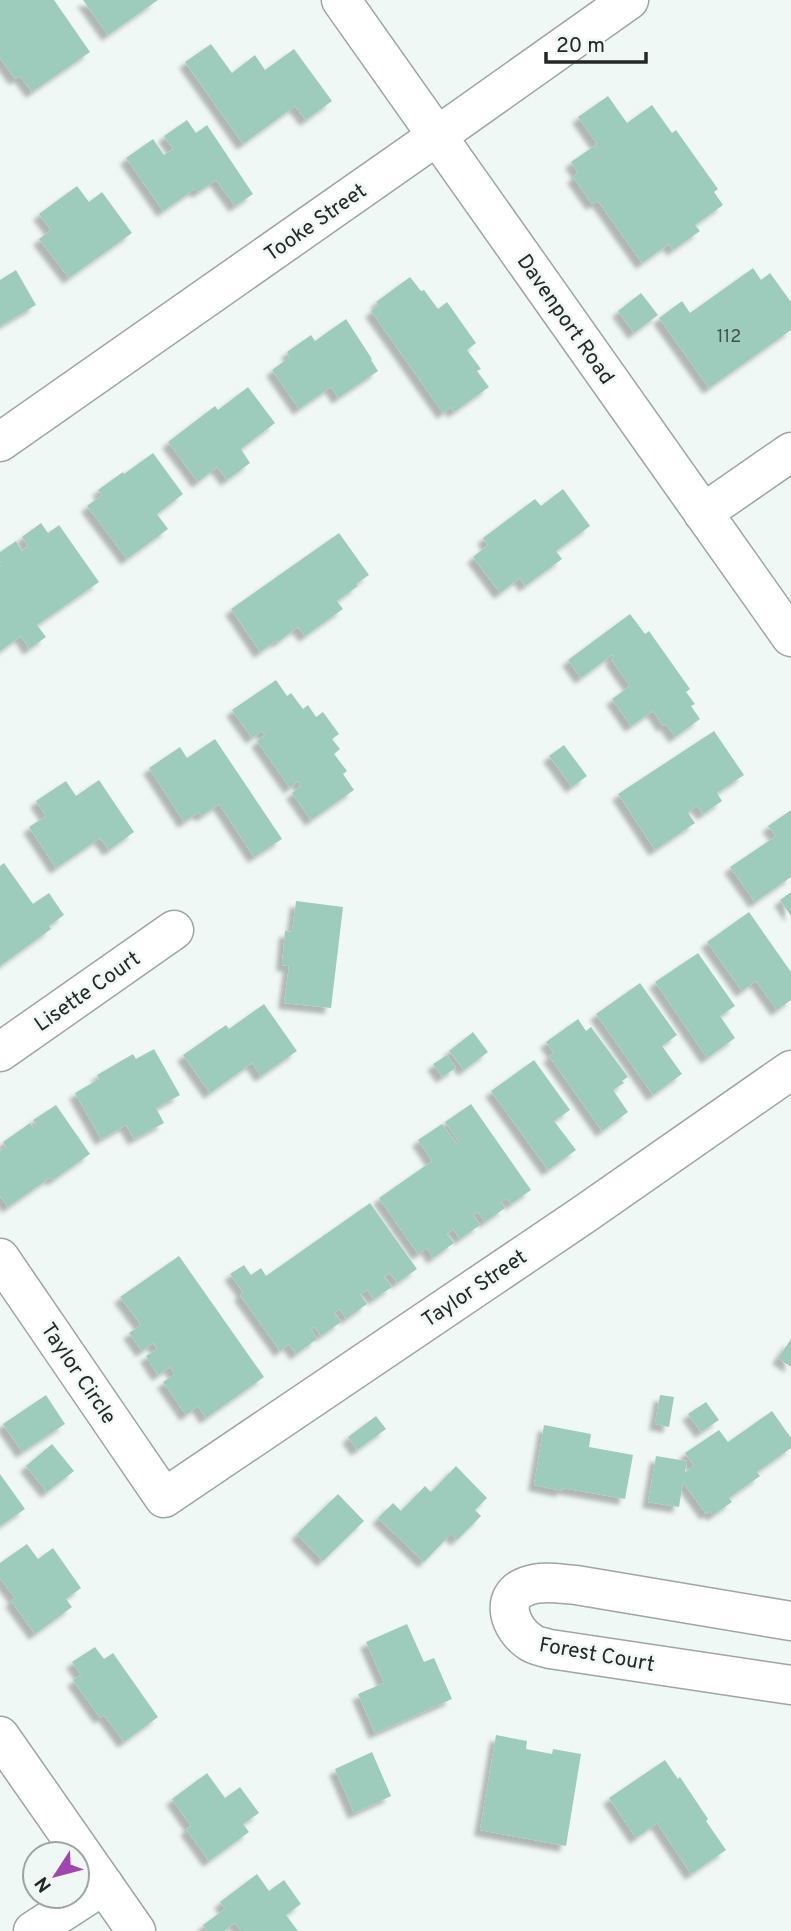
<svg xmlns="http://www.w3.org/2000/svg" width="791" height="1931" font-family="Overpass,sans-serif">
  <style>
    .building { fill: #9eccbc; filter: url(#shadow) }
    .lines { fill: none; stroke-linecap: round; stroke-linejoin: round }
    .minor-casing { stroke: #9ea5a2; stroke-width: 41 }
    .minor { stroke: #fff; stroke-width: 38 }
    .labels { text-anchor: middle; stroke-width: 5; stroke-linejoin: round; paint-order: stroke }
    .number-label { font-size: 18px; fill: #42504c }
    .street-label { font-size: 21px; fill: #242726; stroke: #f0f8f5 }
  </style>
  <defs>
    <filter id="shadow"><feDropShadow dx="-6" dy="6" stdDeviation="2" flood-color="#0004"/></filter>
  </defs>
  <rect width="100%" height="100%" fill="#f0f8f5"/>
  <!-- building -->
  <g class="building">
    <polygon points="0,0 54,0 90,52 32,92 20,76 15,79 0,58"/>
    <polygon points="83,0 158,0 108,35"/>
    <polygon points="211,44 232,73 255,55 265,70 294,49 332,101 306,120 295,106 243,144 185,62"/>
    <polygon points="608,96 627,123 652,105 672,133 676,130 718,189 714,192 723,205 695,225 700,231 673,250 669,244 642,263 598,201 592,204 573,177 578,173 571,162 597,144 578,117"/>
    <polygon points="187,120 196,133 207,125 253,194 235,206 216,180 198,192 195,189 163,211 126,158 153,139 164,155 173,149 164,136"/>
    <polygon points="77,186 89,202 102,192 132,233 69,278 39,239 51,230 39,214"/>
    <polygon points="753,268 761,280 770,273 791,302 791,330 709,388 659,318 682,301 690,313"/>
    <polygon points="16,270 36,305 0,326 0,280"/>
    <polygon points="410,277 421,291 424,290 438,309 447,302 476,343 467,350 481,369 477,371 489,387 454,412 451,407 443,413 371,311 379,305 376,302"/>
    <polygon points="641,293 658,315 634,333 618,311"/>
    <polygon points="346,319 372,359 371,360 378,371 338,398 331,387 299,409 272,370 290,357 287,352 311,335 315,341"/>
    <polygon points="248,387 275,423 241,449 250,463 227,480 217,467 198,482 168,442 215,406 218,410"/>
    <polygon points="153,453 183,494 157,514 168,529 127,559 87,506 102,495 98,490 123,472 124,474"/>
    <polygon points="563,489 590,526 556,551 562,559 525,586 520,578 500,593 473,557 488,545 483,538 535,499 541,506"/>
    <polygon points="41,523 48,533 59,525 99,582 37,625 46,637 29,649 21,636 0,651 0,566 2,565 0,561 0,552 16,541 22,551 28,546 22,537"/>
    <polygon points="339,533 369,575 356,584 358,586 337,601 343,609 305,636 298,627 278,642 277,640 260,652 231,609"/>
    <polygon points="630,614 645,634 649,631 690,689 686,692 695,704 691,706 700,719 675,737 666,724 663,726 653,711 631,726 612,699 630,686 611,659 614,657 612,655 581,678 568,660"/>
    <polygon points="276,680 287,696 291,693 303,709 308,705 316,717 323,712 339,734 332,739 340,749 334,754 347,771 343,774 354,790 311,820 292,793 301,786 298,781 290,788 257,741 265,735 262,731 252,738 232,710"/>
    <polygon points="714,731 744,775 717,793 722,801 703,814 697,806 688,813 695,823 655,850 618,794"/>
    <polygon points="215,739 282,839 254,857 219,804 202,816 199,812 184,822 149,768 180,747 187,758"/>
    <polygon points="564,745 587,776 572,787 549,756"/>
    <polygon points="99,780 134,832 109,850 100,838 56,868 29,827 46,816 36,801 66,781 76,796"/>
    <polygon points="791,810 791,877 755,902 730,867 776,836 768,826"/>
    <polygon points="4,863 33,904 49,893 64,915 49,926 51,929 0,966 0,866"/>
    <polygon points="791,892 791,916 780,900"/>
    <polygon points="296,901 343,907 331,1008 284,1003 289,966 282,965 285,931 292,932"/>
    <polygon points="749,912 791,972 791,1000 777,1010 756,981 742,991 707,942"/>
    <polygon points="698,953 735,1006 720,1016 735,1038 707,1058 655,982"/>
    <polygon points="640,983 677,1035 662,1046 682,1074 653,1095 596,1014"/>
    <polygon points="264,1004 297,1051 261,1076 252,1063 210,1093 183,1055 226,1025 229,1029"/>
    <polygon points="578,1019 586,1031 591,1027 628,1077 622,1081 624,1083 613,1090 628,1112 602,1131 549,1056 554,1053 546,1042"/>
    <polygon points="473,1032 488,1052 464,1070 449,1051"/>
    <polygon points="154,1049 180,1095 156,1108 164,1123 134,1139 126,1125 101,1139 75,1093 99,1079 97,1075 133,1054 136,1059"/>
    <polygon points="447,1055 456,1068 442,1077 433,1064"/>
    <polygon points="534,1060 570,1110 554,1121 576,1150 548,1170 491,1091"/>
    <polygon points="471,1104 531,1190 511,1204 507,1199 501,1202 505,1208 485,1222 478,1212 473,1215 480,1225 460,1239 453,1229 447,1234 454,1243 433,1258 427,1248 418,1254 379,1198 432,1161 418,1140 442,1124 457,1144 459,1142 445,1122"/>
    <polygon points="56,1105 90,1154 53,1180 51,1177 8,1207 0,1196 0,1151 6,1147 3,1142 30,1123 33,1128 37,1125 33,1120"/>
    <polygon points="370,1203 417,1269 397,1283 390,1273 384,1277 392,1287 374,1299 367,1290 360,1294 367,1304 346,1319 340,1309 334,1313 341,1322 321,1336 314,1327 311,1329 317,1339 296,1354 289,1344 280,1351 240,1295 243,1292 230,1274 244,1265 251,1275 261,1268 266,1276"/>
    <polygon points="179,1256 264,1377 206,1418 198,1406 186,1415 163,1382 175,1374 170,1367 158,1375 146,1356 157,1349 153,1343 142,1351 129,1333 141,1325 120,1297"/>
    <polygon points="791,1339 791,1367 778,1358"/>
    <polygon points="46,1395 65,1424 22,1452 3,1424"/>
    <polygon points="660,1395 674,1397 669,1427 655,1424"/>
    <polygon points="706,1402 719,1420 701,1432 688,1414"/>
    <polygon points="772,1411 791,1438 791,1448 757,1472 760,1476 729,1498 732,1502 713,1515 710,1511 706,1514 683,1482 679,1507 648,1502 656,1456 687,1461 685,1472 694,1466 685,1453 719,1430 728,1442"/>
    <polygon points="376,1416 386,1429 357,1450 348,1437"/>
    <polygon points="544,1425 591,1434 589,1447 633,1455 625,1499 563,1488 562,1491 534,1485"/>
    <polygon points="52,1444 74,1471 47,1492 26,1466"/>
    <polygon points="456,1466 487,1498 475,1510 481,1516 457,1540 451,1534 424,1562 378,1518 393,1503 401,1511 425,1486 431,1492"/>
    <polygon points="0,1474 25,1509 0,1526"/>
    <polygon points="338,1494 364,1521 323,1561 297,1534"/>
    <polygon points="27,1544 38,1559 53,1548 81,1588 66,1599 72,1607 35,1634 11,1601 15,1598 0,1578 0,1563"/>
    <polygon points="407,1624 424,1662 434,1658 452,1699 375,1733 358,1694 384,1683 366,1642"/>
    <polygon points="95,1647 104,1659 113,1653 158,1717 124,1742 104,1715 100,1718 73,1680 81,1675 72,1662"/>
    <polygon points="496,1735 527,1741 526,1749 552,1754 553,1749 581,1754 566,1846 480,1830"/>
    <polygon points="372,1752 391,1796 354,1813 335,1769"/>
    <polygon points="665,1760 678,1779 680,1777 708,1819 706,1821 726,1850 691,1874 657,1823 636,1838 609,1798"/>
    <polygon points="207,1773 225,1798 240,1787 259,1813 243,1824 249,1832 209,1861 186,1829 191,1826 172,1799"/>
    <polygon points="257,1874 269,1891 284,1880 301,1904 286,1915 298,1931 241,1931 235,1923 224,1931 207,1931 203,1925 225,1909 220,1902"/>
  </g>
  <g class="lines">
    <!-- minor casing -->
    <g class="minor-casing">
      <g id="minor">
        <polyline points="341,0 791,637"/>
        <polyline points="0,442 437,136 629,0"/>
        <polyline points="703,513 791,452"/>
        <polyline points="0,1052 174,930"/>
        <polyline points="0,1258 164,1498 583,1215 791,1070"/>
        <path d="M 791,1621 L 576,1585 C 561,1584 542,1580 527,1586 C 498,1596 510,1629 530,1642 C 535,1646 544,1647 550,1649 L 791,1685"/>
        <polyline points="0,1736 136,1931"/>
        <polyline points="33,1931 104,1885"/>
      </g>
    </g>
    <!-- minor -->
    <use href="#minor" class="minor"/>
  </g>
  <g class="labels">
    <!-- number labels -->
    <g class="number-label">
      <text x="729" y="342">112</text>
    </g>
    <!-- street labels -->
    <g class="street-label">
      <text transform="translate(315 222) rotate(-35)" y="7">Tooke Street</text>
      <text transform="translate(566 319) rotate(55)" y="7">Davenport Road</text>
      <text transform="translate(87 991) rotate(-35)" y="7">Lisette Court</text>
      <text transform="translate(474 1288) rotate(-34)" y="7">Taylor Street</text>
      <text transform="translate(79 1373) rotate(56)" y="7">Taylor Circle</text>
      <text transform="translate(597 1654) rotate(10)" y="7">Forest Court</text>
    </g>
  </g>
  <!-- north arrow -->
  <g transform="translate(56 1875) rotate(234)"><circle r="33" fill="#f0f8f5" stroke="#9ea4a2" stroke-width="2"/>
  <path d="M0-5L12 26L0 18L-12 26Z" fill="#a046b1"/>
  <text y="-10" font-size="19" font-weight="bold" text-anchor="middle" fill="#242726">N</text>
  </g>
  <!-- scale -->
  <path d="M546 52v10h100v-10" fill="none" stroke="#242726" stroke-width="3.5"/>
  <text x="556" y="52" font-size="21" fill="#242726" stroke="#f0f8f5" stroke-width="5" paint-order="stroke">20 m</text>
</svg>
